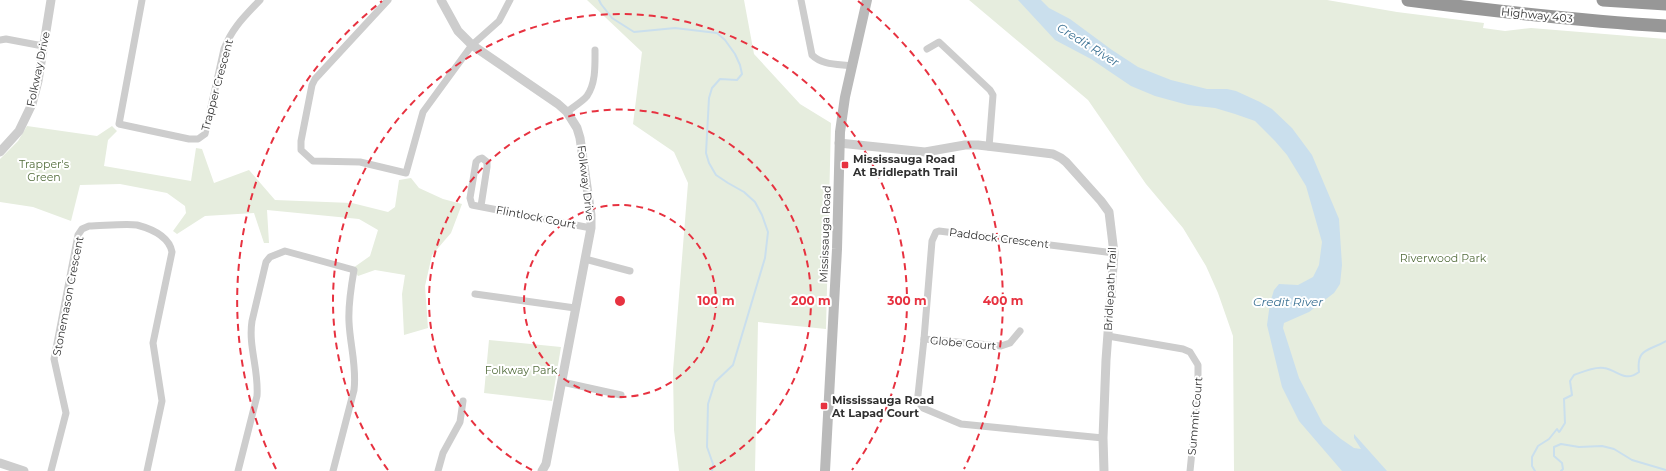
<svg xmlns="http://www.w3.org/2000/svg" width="1666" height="471" font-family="Montserrat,sans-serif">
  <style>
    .green { fill: #e6edde }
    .water { fill: #cadfed }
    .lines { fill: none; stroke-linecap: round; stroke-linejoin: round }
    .stream { stroke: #cadfed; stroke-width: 2 }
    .minor { stroke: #cdcdcd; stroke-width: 7 }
    .tertiary { stroke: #cdcdcd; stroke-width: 9 }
    .secondary { stroke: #bababa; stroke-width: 10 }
    .motorway { stroke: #979797; stroke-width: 13 }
    .ring { fill: none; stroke: #e73240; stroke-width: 2; stroke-dasharray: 7 5 }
    .poi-dot { fill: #e73240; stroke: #fff; stroke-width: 1.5 }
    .labels { text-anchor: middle; stroke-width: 4; stroke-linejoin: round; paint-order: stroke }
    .street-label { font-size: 11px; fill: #303030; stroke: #fff }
    .poi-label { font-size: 11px; font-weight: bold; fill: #303030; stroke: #fff; text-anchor: start }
    .park-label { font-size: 11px; fill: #536d3c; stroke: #fff }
    .water-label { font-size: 12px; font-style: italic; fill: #3c7294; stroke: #fff }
    .centre { fill: #e73240; stroke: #fff; stroke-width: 2 }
    .ring-label { font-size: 12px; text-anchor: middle; font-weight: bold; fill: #e73240; stroke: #fff; stroke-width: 4; stroke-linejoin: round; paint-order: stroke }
  </style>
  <rect width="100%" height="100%" fill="#fff"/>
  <!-- green -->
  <g class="green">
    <polygon points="587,0 744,0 754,54 800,104 831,123 826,329 758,322 755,471 679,471 674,430 673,371 688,183 674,152 633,124 642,52"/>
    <polygon points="969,0 1327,0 1397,12 1484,23 1483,28 1505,31 1531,28 1666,39 1666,471 1234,471 1233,336 1218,293 1206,266 1183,228 1146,184 1088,100"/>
    <polygon points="27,126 97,136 112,126 117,131 108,140 104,166 191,181 196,148 202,149 214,183 249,170 275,200 352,203 388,212 395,207 399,180 411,178 419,188 443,199 462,204 451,233 432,255 425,286 428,328 404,335 402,294 405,275 375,270 358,276 353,268 370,256 378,230 359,219 267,210 269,243 264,243 254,213 205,216 177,234 173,231 186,213 185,206 167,193 120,184 80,185 71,221 33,207 0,202 0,159 18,141"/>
    <polygon points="489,340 561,347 552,401 484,393"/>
  </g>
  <!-- water -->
  <polygon class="water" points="1018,0 1041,0 1049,8 1070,19 1112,50 1138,67 1171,80 1207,89 1227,89 1236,91 1260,102 1272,109 1292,128 1312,155 1339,219 1342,265 1340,284 1334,293 1309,312 1284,323 1283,328 1285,334 1299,378 1323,424 1341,439 1354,448 1361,449 1354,438 1354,434 1387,471 1342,471 1299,421 1282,387 1267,325 1270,303 1274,290 1279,284 1298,285 1313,277 1319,265 1322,242 1306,186 1287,155 1275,141 1255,121 1235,114 1215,108 1188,105 1155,96 1131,86 1091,59 1055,40"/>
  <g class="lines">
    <!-- stream -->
    <g class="stream">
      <polyline points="599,0 601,4 612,18 634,32 675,28 717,33 725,40 735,54 740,65 742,74 737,80 720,79 712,88 709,98 706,153 709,163 716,175 728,183 744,192 755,202 762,215 768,232 765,258 733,365 715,382 708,404 707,447 713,464 712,471"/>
      <path d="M 1535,471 L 1532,466 L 1532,457 L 1538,446 L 1549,439 L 1557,429 L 1559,432 L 1560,431 L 1565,423 L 1564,399 L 1572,395 L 1570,381 L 1574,375 C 1582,372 1595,366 1604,368 C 1618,370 1624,383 1639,372 C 1636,348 1649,351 1666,341"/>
      <polyline points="1561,471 1563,469 1562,463 1554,456 1554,447 1561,444 1579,447 1602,446 1614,449 1632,460 1666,470"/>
    </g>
    <!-- minor -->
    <g class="minor">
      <path d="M 142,0 L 119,124 L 189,139 L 198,139 L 205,134 L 224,49 C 232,28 244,17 260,0"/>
      <polyline points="388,0 315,79 312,85 301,141 301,150 313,161 360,162 406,173 423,112 472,45 499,21 510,0"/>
      <path d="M 801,0 L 812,55 C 822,65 838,64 852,66"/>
      <polyline points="0,40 6,39 43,46"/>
      <polyline points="927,49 939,42 990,90 993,95 989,147"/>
      <path d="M 567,112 C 573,107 582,102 587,96 C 596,83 595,65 595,50"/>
      <polyline points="481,206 487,167 487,162 482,158 479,159 476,162 470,198 472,205 591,228"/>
      <polyline points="585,259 630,271"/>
      <polyline points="475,294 575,308"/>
      <polyline points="1108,336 1183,349 1190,352 1198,365 1198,393 1190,471"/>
      <polyline points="924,339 1001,346 1010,343 1020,331"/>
      <polyline points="562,382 621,395"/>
      <polyline points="1103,438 961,424 923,408 918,401 918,395 924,339 932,241 936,232 939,231 1114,253"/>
      <path d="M 51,471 L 66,413 L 54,359 L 78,235 L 82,229 L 89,226 C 101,226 126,223 137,225 C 152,229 169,236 172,252 L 153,343 L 162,401 L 147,471"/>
      <path d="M 238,471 L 257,396 C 259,370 248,346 252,321 L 266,262 L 270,257 L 285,251 L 354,270 C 351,287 348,304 349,322 C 350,345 357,367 354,390 L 333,471"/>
      <polyline points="438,471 443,453 460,422 463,401"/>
    </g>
    <!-- tertiary -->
    <g class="tertiary">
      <polyline points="441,0 458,31 472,45 558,104 567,112 577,128 580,138 591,215 591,228 546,464 542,471"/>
      <polyline points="839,143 925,152 965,145 978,145 1053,154 1061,158 1066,162 1101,201 1109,212 1114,253 1106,360 1103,438 1104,471"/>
      <polyline points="0,152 19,131 32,104 38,81 51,0"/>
      <polyline points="0,463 24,471"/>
    </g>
    <!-- secondary -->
    <polyline class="secondary" points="825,471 837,249 840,132 845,97 867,0"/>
    <!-- motorway -->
    <g class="motorway">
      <path d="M 1408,0 C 1494,11 1580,21 1666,26"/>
      <polyline points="1603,0 1666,4"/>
    </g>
  </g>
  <!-- distance rings -->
  <g class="ring">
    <circle cx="620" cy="301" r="96"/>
    <path d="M532 470A191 191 0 1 1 708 470"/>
    <path d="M388 470A287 287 0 1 1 852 470"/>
    <path d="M276 469A383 383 0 0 1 382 1M858 1A383 383 0 0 1 964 469"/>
  </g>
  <!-- markers -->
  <g class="poi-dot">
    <rect x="841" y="161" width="8" height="8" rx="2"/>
    <rect x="820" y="402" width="8" height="8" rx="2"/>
  </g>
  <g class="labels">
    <!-- street labels -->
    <g class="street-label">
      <text transform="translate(1537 15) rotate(6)" y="4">Highway 403</text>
      <text transform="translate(38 69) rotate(-78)" y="4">Folkway Drive</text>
      <text transform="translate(217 85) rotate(-75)" y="4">Trapper Crescent</text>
      <text transform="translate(586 183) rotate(83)" y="4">Folkway Drive</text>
      <text transform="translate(536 217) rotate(11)" y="4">Flintlock Court</text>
      <text transform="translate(825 234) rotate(-88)" y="4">Mississauga Road</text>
      <text transform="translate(999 238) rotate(7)" y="4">Paddock Crescent</text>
      <text transform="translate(1110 289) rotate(-87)" y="4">Bridlepath Trail</text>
      <text transform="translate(68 296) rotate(-79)" y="4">Stonemason Crescent</text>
      <text transform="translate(963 343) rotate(5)" y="4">Globe Court</text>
      <text transform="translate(1195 416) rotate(-85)" y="4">Summit Court</text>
    </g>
    <!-- poi labels -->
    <g class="poi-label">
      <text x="853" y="163">Mississauga Road<tspan x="853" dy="13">At Bridlepath Trail</tspan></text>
      <text x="832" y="404">Mississauga Road<tspan x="832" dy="13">At Lapad Court</tspan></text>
    </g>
    <!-- park labels -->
    <g class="park-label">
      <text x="44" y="168">Trapper's<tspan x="44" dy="13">Green</tspan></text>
      <text x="1443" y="262">Riverwood Park</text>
      <text x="521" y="374">Folkway Park</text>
    </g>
    <!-- water labels -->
    <g class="water-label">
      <text transform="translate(1088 45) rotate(32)" y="4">Credit River</text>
      <text x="1288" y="306">Credit River</text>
    </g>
  </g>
  <circle cx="620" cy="301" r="6" class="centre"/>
  <g class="ring-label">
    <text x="716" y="305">100 m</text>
    <text x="811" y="305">200 m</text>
    <text x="907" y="305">300 m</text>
    <text x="1003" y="305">400 m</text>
  </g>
</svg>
